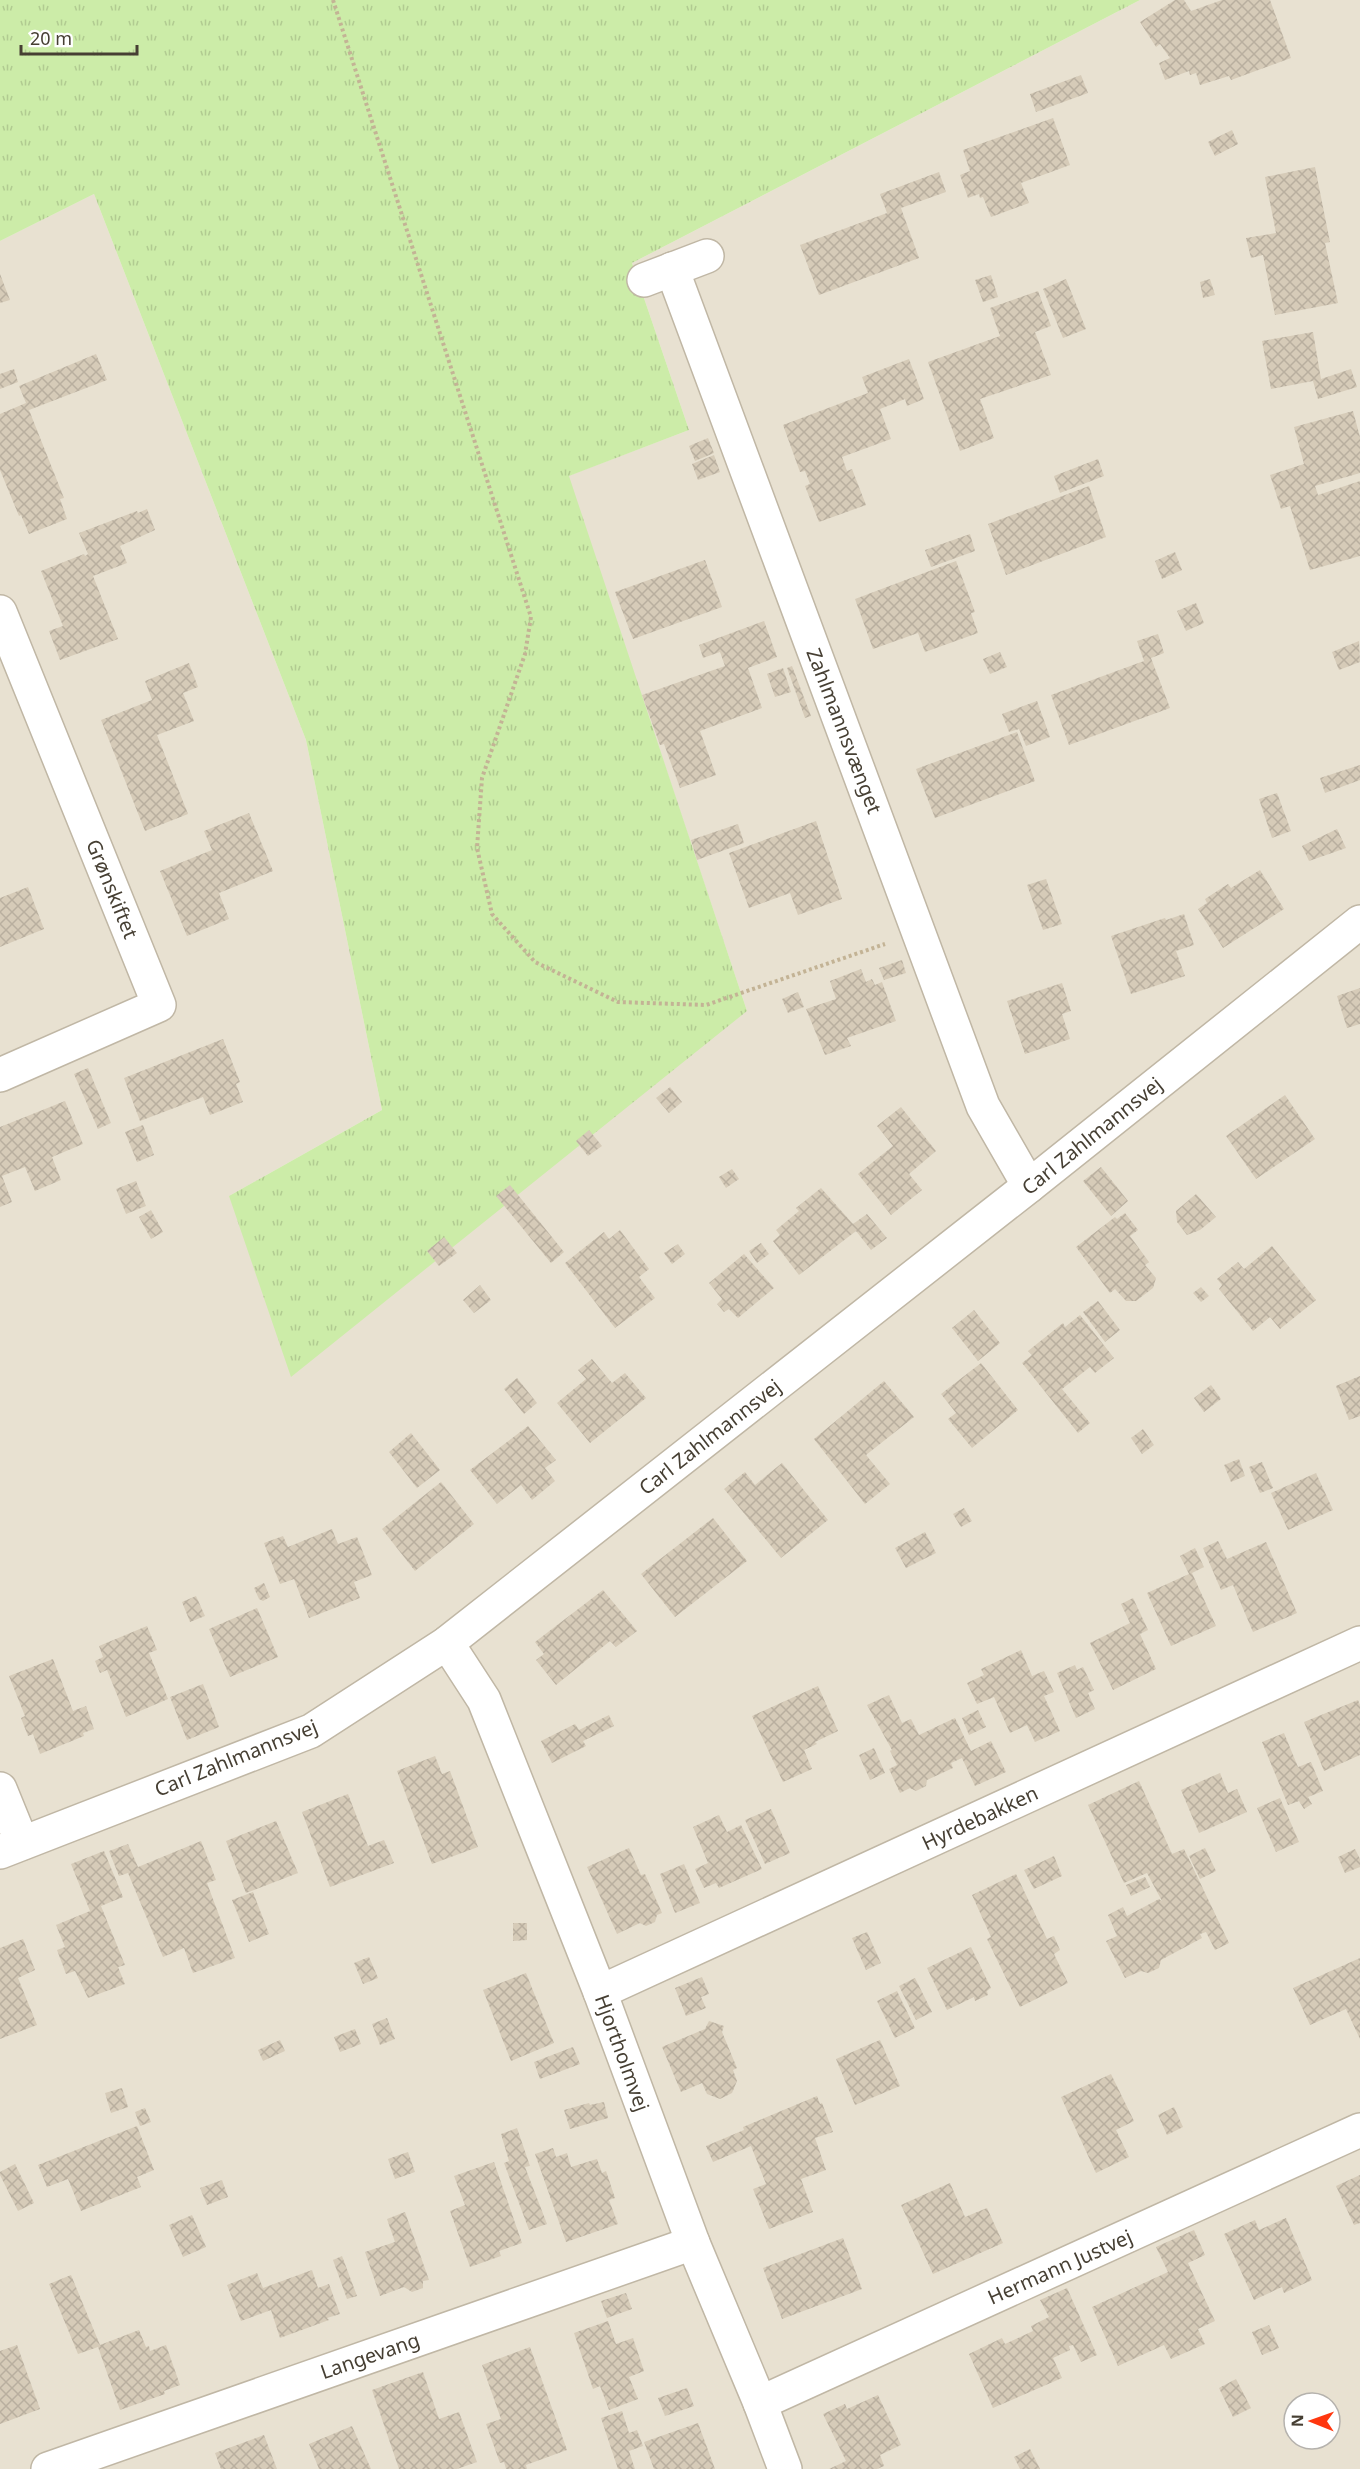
<svg xmlns="http://www.w3.org/2000/svg" width="1360" height="2469" font-family="'Noto Sans',sans-serif">
  <style>
    .residential { fill: #e8e1d1; fill-rule: evenodd }
    .park { fill: url(#park-tufts) }
    .building { fill: url(#building-cross-hatch) }
    .lines { fill: none; stroke-linecap: round; stroke-linejoin: round }
    .minor-casing { stroke: #c0b7a5; stroke-width: 36 }
    .path { stroke: #c3b395; stroke-width: 4; stroke-dasharray: 3 3; stroke-linecap: butt }
    .minor { stroke: #fff; stroke-width: 33 }
    .labels { text-anchor: middle; stroke-width: 6; stroke-linejoin: round; paint-order: stroke }
    .street-label { font-size: 20px; fill: #463f33; stroke: #fff }
  </style>
  <defs>
    <pattern id="park-tufts" width="24" height="20" patternUnits="userSpaceOnUse" patternTransform="scale(1.5)"><rect width="24" height="20" fill="#cceca8"/><path d="M3 7l-1-3M5 7V3M7 7l1-3M15 17l-1-3M17 17v-4M19 17l1-3" fill="none" stroke="#b1cb91"/></pattern>
    <pattern id="building-cross-hatch" width="8" height="8" patternUnits="userSpaceOnUse" patternTransform="scale(1.5)"><rect width="8" height="8" fill="#d6cbb8"/><path d="M0 0l8 8M0 8l8-8" fill="none" stroke="#b9af9f"/></pattern>
  </defs>
  <rect width="100%" height="100%" fill="#f3efe3"/>
  <!-- residential -->
  <path class="residential" d="M 1140,0 L 1360,0 L 1360,2469 L 0,2469 L 0,241 L 94,194 L 306,740 L 382,1110 L 229,1196 L 747,1011 L 568,476 L 689,430 L 632,263 ZM 1294,2403 L 1330,2403 L 1330,2439 L 1294,2439 Z"/>
  <!-- park -->
  <polygon class="park" points="0,0 1140,0 632,263 689,430 569,476 747,1011 291,1377 229,1196 382,1110 306,740 94,194 0,241"/>
  <!-- building -->
  <g class="building">
    <polygon points="1175,0 1184,0 1191,11 1222,0 1270,0 1291,58 1231,80 1229,76 1200,85 1196,73 1190,75 1189,71 1165,80 1159,63 1170,58 1160,44 1156,47 1140,22"/>
    <polygon points="1081,75 1088,93 1036,112 1030,94"/>
    <polygon points="1053,118 1070,165 1021,183 1029,203 991,217 983,197 980,198 979,194 968,198 960,175 970,171 963,150"/>
    <polygon points="1232,130 1238,144 1215,156 1208,142"/>
    <polygon points="1315,167 1330,242 1325,243 1338,303 1275,315 1263,255 1251,258 1246,238 1276,233 1265,177"/>
    <polygon points="939,172 946,192 901,208 919,258 819,295 800,245 887,213 880,194"/>
    <polygon points="0,274 10,300 0,303"/>
    <polygon points="991,275 998,297 983,302 975,280"/>
    <polygon points="1066,279 1086,329 1063,338 1043,289"/>
    <polygon points="1210,279 1215,295 1203,298 1200,282"/>
    <polygon points="1038,291 1051,326 1035,332 1051,375 980,399 994,438 960,451 928,362 1000,336 990,308"/>
    <polygon points="1313,332 1321,379 1351,369 1357,387 1318,399 1313,381 1271,389 1262,341"/>
    <polygon points="96,354 107,380 29,410 64,498 60,499 67,519 29,534 21,515 19,516 0,470 0,414 26,403 19,386"/>
    <polygon points="909,359 924,399 907,406 905,399 880,409 891,439 842,457 847,471 852,469 866,505 819,522 805,486 810,484 805,471 800,472 783,425 868,393 862,377"/>
    <polygon points="14,369 18,382 0,389 0,374"/>
    <polygon points="1353,411 1360,437 1360,473 1315,486 1318,495 1360,481 1360,556 1310,570 1290,506 1281,509 1270,475 1304,464 1294,427"/>
    <polygon points="708,438 714,453 695,461 689,446"/>
    <polygon points="714,455 720,472 698,480 692,464"/>
    <polygon points="1098,459 1104,476 1060,493 1054,476"/>
    <polygon points="1089,486 1106,537 1006,575 988,524"/>
    <polygon points="147,509 155,530 120,546 127,563 93,576 118,639 60,660 49,631 63,626 41,571 84,554 85,556 88,554 79,533 137,511 138,513"/>
    <polygon points="970,534 975,551 931,567 925,550"/>
    <polygon points="1175,552 1182,570 1162,579 1155,561"/>
    <polygon points="705,560 722,607 633,639 615,592"/>
    <polygon points="956,561 975,612 971,613 978,633 925,652 918,633 873,649 855,599"/>
    <polygon points="1196,603 1204,623 1186,631 1177,611"/>
    <polygon points="764,621 777,657 748,668 762,708 700,731 716,775 680,788 664,744 660,745 642,695 725,666 720,652 703,658 699,645"/>
    <polygon points="1158,634 1164,653 1151,658 1170,708 1069,745 1051,695 1144,661 1137,641"/>
    <polygon points="1359,641 1360,662 1339,670 1332,652"/>
    <polygon points="1000,652 1007,667 990,674 983,659"/>
    <polygon points="189,663 198,687 183,693 194,721 157,735 188,814 145,831 101,720 152,700 145,681"/>
    <polygon points="792,666 811,716 805,718 787,668"/>
    <polygon points="783,668 791,692 775,697 767,674"/>
    <polygon points="1037,701 1050,737 1026,746 1019,729 1009,732 1002,714"/>
    <polygon points="1017,732 1035,781 935,818 916,769"/>
    <polygon points="1360,765 1360,780 1325,793 1320,778"/>
    <polygon points="1277,793 1291,831 1272,838 1259,799"/>
    <polygon points="249,813 273,871 219,893 229,919 187,936 160,871 212,850 204,831"/>
    <polygon points="816,821 842,899 798,915 790,893 749,908 729,853"/>
    <polygon points="738,824 744,843 697,860 691,840"/>
    <polygon points="1337,829 1346,848 1309,861 1302,846"/>
    <polygon points="1260,870 1284,909 1223,948 1198,909 1207,903 1205,899 1228,884 1231,888"/>
    <polygon points="1046,879 1062,924 1043,930 1027,885"/>
    <polygon points="28,887 44,929 0,947 0,898"/>
    <polygon points="1184,914 1194,945 1176,951 1185,976 1131,994 1111,936 1165,918 1166,920"/>
    <polygon points="902,960 906,973 884,980 879,968"/>
    <polygon points="861,969 866,982 872,979 875,985 882,982 896,1021 847,1038 851,1046 825,1055 806,1009 836,999 830,981"/>
    <polygon points="1062,983 1071,1011 1062,1014 1070,1039 1025,1054 1007,1001"/>
    <polygon points="1360,988 1360,1024 1347,1028 1337,996"/>
    <polygon points="798,992 804,1007 788,1013 782,999"/>
    <polygon points="223,1039 240,1082 236,1084 243,1102 210,1115 203,1097 140,1121 124,1078"/>
    <polygon points="88,1068 111,1123 98,1129 74,1074"/>
    <polygon points="670,1087 682,1102 669,1113 656,1098"/>
    <polygon points="1285,1095 1315,1139 1256,1179 1226,1136"/>
    <polygon points="65,1101 83,1144 52,1157 61,1180 35,1191 25,1167 2,1176 12,1202 0,1207 0,1127"/>
    <polygon points="901,1107 936,1151 909,1174 922,1190 891,1215 858,1174 893,1146 877,1126"/>
    <polygon points="143,1125 154,1155 137,1162 125,1132"/>
    <polygon points="589,1130 602,1146 588,1156 576,1141"/>
    <polygon points="1101,1167 1128,1201 1111,1216 1083,1181"/>
    <polygon points="732,1169 739,1179 726,1188 719,1177"/>
    <polygon points="136,1181 146,1206 126,1214 116,1189"/>
    <polygon points="510,1185 564,1252 551,1263 496,1196"/>
    <polygon points="821,1188 853,1224 867,1214 887,1238 871,1250 856,1231 799,1275 773,1241 780,1235 776,1230 799,1211 796,1208"/>
    <polygon points="1196,1194 1216,1217 1200,1230 1187,1235 1177,1222 1176,1211"/>
    <polygon points="151,1210 163,1232 151,1239 139,1217"/>
    <polygon points="1125,1213 1138,1230 1130,1236 1149,1262 1145,1265 1156,1278 1153,1288 1136,1301 1126,1301 1115,1289 1110,1293 1076,1247 1115,1217 1117,1219"/>
    <polygon points="620,1230 649,1269 639,1277 655,1298 615,1328 565,1263 604,1232 609,1239"/>
    <polygon points="444,1237 457,1253 439,1266 427,1251"/>
    <polygon points="761,1243 769,1254 757,1263 749,1251"/>
    <polygon points="678,1244 685,1254 672,1264 664,1253"/>
    <polygon points="1272,1246 1316,1300 1280,1329 1270,1317 1253,1331 1219,1289 1222,1285 1217,1279 1238,1262 1244,1269"/>
    <polygon points="744,1254 774,1288 738,1318 729,1309 724,1312 717,1304 722,1299 709,1283"/>
    <polygon points="480,1285 491,1300 474,1313 463,1300"/>
    <polygon points="1201,1287 1209,1296 1201,1302 1193,1293"/>
    <polygon points="1098,1301 1120,1330 1105,1342 1083,1312"/>
    <polygon points="974,1310 1000,1343 978,1361 952,1328"/>
    <polygon points="1080,1315 1114,1358 1095,1373 1090,1367 1062,1389 1090,1423 1078,1433 1022,1363 1032,1355 1028,1351 1063,1323 1065,1327"/>
    <polygon points="592,1359 612,1383 625,1373 646,1398 590,1443 557,1403 586,1379 578,1370"/>
    <polygon points="981,1363 1018,1410 972,1448 948,1419 956,1413 941,1394"/>
    <polygon points="1360,1376 1360,1416 1349,1420 1336,1386"/>
    <polygon points="517,1378 537,1403 524,1414 504,1389"/>
    <polygon points="884,1381 914,1417 866,1455 890,1484 865,1504 814,1439"/>
    <polygon points="1211,1385 1221,1399 1204,1412 1194,1398"/>
    <polygon points="528,1426 556,1460 545,1468 555,1481 532,1500 521,1485 497,1504 470,1470"/>
    <polygon points="1143,1429 1154,1445 1142,1454 1131,1438"/>
    <polygon points="411,1433 440,1470 417,1488 389,1452"/>
    <polygon points="1239,1459 1245,1476 1231,1482 1224,1465"/>
    <polygon points="1262,1462 1273,1488 1260,1493 1249,1467"/>
    <polygon points="782,1463 828,1520 781,1558 724,1489 745,1472 755,1485"/>
    <polygon points="1316,1473 1333,1510 1288,1530 1271,1493"/>
    <polygon points="441,1482 474,1524 415,1571 382,1529"/>
    <polygon points="964,1508 972,1521 961,1527 953,1514"/>
    <polygon points="713,1518 747,1561 675,1617 641,1574"/>
    <polygon points="332,1529 338,1544 357,1537 372,1575 354,1582 360,1598 309,1618 294,1579 280,1584 264,1543 283,1536 288,1547"/>
    <polygon points="925,1532 936,1553 906,1568 895,1548"/>
    <polygon points="1218,1541 1227,1559 1266,1542 1297,1613 1253,1632 1233,1585 1221,1590 1203,1548"/>
    <polygon points="1195,1548 1204,1567 1192,1573 1216,1626 1171,1646 1147,1593 1189,1574 1180,1556"/>
    <polygon points="264,1583 270,1597 263,1601 259,1599 254,1588"/>
    <polygon points="603,1590 637,1631 616,1647 610,1641 556,1685 536,1660 544,1654 535,1642"/>
    <polygon points="196,1596 205,1616 190,1622 182,1602"/>
    <polygon points="1133,1598 1148,1630 1140,1634 1156,1669 1113,1690 1090,1643 1130,1623 1121,1604"/>
    <polygon points="257,1608 278,1657 230,1677 209,1629"/>
    <polygon points="147,1626 157,1650 149,1653 168,1699 126,1717 107,1670 100,1673 95,1661 103,1657 99,1646"/>
    <polygon points="1021,1650 1032,1676 1044,1671 1054,1692 1044,1696 1060,1731 1035,1742 1027,1725 1010,1733 994,1697 977,1704 967,1683 984,1675 981,1669"/>
    <polygon points="53,1659 73,1711 86,1706 94,1729 83,1733 84,1736 40,1754 33,1734 28,1736 21,1718 25,1716 9,1676"/>
    <polygon points="1075,1665 1077,1670 1083,1667 1094,1690 1088,1693 1095,1709 1076,1718 1057,1673"/>
    <polygon points="203,1684 219,1727 187,1740 170,1697"/>
    <polygon points="818,1686 838,1731 815,1742 817,1744 804,1750 812,1769 783,1782 752,1716"/>
    <polygon points="889,1695 902,1723 911,1719 919,1735 955,1718 971,1751 991,1741 1006,1772 975,1786 962,1758 951,1763 953,1768 927,1780 926,1786 916,1791 910,1788 900,1793 889,1769 897,1765 890,1751 892,1750 867,1705"/>
    <polygon points="1358,1700 1360,1705 1360,1755 1324,1771 1304,1722"/>
    <polygon points="978,1710 986,1727 969,1735 962,1718"/>
    <polygon points="609,1715 614,1726 583,1741 586,1746 552,1763 541,1741 575,1724 579,1730"/>
    <polygon points="1284,1733 1298,1767 1311,1762 1323,1791 1308,1797 1312,1804 1304,1809 1299,1801 1288,1805 1262,1742"/>
    <polygon points="874,1748 885,1773 870,1780 859,1755"/>
    <polygon points="435,1756 442,1774 450,1771 478,1847 432,1864 397,1771"/>
    <polygon points="1220,1773 1228,1793 1237,1789 1247,1812 1199,1833 1181,1790"/>
    <polygon points="1139,1781 1172,1854 1184,1849 1229,1943 1215,1950 1206,1932 1200,1934 1202,1938 1161,1960 1159,1968 1148,1973 1141,1971 1125,1978 1106,1941 1117,1936 1108,1915 1123,1907 1127,1916 1159,1899 1162,1901 1147,1873 1124,1883 1088,1805"/>
    <polygon points="348,1794 368,1846 384,1840 394,1863 330,1887 302,1812"/>
    <polygon points="1280,1798 1299,1842 1276,1852 1257,1808"/>
    <polygon points="771,1809 790,1853 765,1864 745,1820"/>
    <polygon points="719,1815 727,1832 741,1825 762,1869 719,1888 716,1883 704,1888 695,1869 708,1863 693,1827"/>
    <polygon points="276,1821 298,1873 246,1893 226,1841"/>
    <polygon points="201,1841 216,1880 207,1883 235,1958 193,1973 184,1948 163,1957 128,1873 119,1876 109,1851 128,1844 138,1867"/>
    <polygon points="629,1848 641,1875 645,1874 662,1913 657,1915 655,1922 646,1926 640,1923 617,1934 587,1867"/>
    <polygon points="1205,1848 1216,1871 1200,1879 1189,1856"/>
    <polygon points="1355,1849 1360,1859 1360,1867 1345,1873 1338,1857"/>
    <polygon points="104,1851 123,1897 101,1906 125,1965 118,1967 125,1984 88,1998 75,1971 66,1974 57,1950 65,1947 56,1925 90,1911 71,1864"/>
    <polygon points="1054,1856 1062,1876 1034,1889 1024,1870"/>
    <polygon points="684,1864 700,1903 675,1913 660,1874"/>
    <polygon points="1016,1874 1047,1939 1054,1936 1060,1950 1054,1954 1068,1983 1020,2007 987,1939 991,1937 972,1895"/>
    <polygon points="1145,1877 1150,1887 1131,1896 1126,1885"/>
    <polygon points="253,1892 269,1934 249,1942 232,1900"/>
    <polygon points="513,1923 527,1923 527,1940 513,1941"/>
    <polygon points="867,1932 881,1963 866,1970 852,1938"/>
    <polygon points="23,1939 35,1970 18,1978 37,2025 0,2039 0,1948"/>
    <polygon points="971,1947 991,1988 987,1991 988,1995 975,2001 974,1997 947,2010 927,1968"/>
    <polygon points="369,1957 378,1978 363,1984 354,1963"/>
    <polygon points="1360,1958 1360,2039 1346,2009 1310,2025 1293,1988"/>
    <polygon points="526,1973 554,2043 511,2061 483,1990"/>
    <polygon points="702,1977 709,1994 701,1997 706,2008 686,2016 675,1988"/>
    <polygon points="915,1978 932,2012 916,2020 899,1986"/>
    <polygon points="897,1991 915,2028 895,2038 877,2001"/>
    <polygon points="387,2018 395,2039 380,2045 372,2024"/>
    <polygon points="709,2021 724,2026 722,2032 737,2068 733,2070 737,2081 732,2093 720,2099 707,2094 702,2083 681,2092 662,2047 705,2029"/>
    <polygon points="355,2029 361,2044 340,2052 334,2037"/>
    <polygon points="280,2040 285,2051 263,2061 258,2050"/>
    <polygon points="880,2040 900,2086 855,2105 836,2059"/>
    <polygon points="573,2047 580,2064 540,2079 534,2062"/>
    <polygon points="1111,2074 1134,2121 1116,2130 1129,2157 1096,2173 1061,2097"/>
    <polygon points="122,2088 128,2107 111,2113 105,2093"/>
    <polygon points="817,2096 820,2104 822,2103 833,2132 815,2138 826,2170 801,2179 813,2212 769,2229 753,2189 766,2184 751,2146 713,2162 706,2146 744,2130 743,2127"/>
    <polygon points="604,2102 608,2118 570,2129 564,2110 589,2103 590,2105"/>
    <polygon points="1174,2107 1183,2127 1167,2135 1158,2115"/>
    <polygon points="145,2108 151,2122 140,2126 135,2112"/>
    <polygon points="137,2126 154,2170 137,2177 141,2187 81,2211 68,2179 47,2187 38,2165"/>
    <polygon points="517,2128 530,2166 525,2167 547,2224 529,2230 504,2163 509,2161 501,2134"/>
    <polygon points="553,2148 556,2157 567,2153 571,2167 597,2159 602,2173 606,2171 615,2198 609,2200 618,2224 566,2242 535,2154"/>
    <polygon points="408,2152 415,2172 395,2179 388,2159"/>
    <polygon points="494,2162 522,2243 499,2251 501,2256 470,2267 450,2211 465,2205 454,2176"/>
    <polygon points="15,2164 34,2203 18,2211 0,2175 0,2172"/>
    <polygon points="1360,2175 1360,2223 1354,2225 1336,2186"/>
    <polygon points="222,2180 228,2197 207,2205 200,2188"/>
    <polygon points="950,2183 965,2217 987,2208 1003,2243 933,2274 901,2205"/>
    <polygon points="405,2212 429,2280 423,2281 423,2288 412,2292 404,2287 380,2296 365,2252 395,2242 387,2219"/>
    <polygon points="192,2215 206,2247 183,2257 169,2225"/>
    <polygon points="1286,2218 1312,2280 1284,2293 1282,2287 1254,2300 1224,2234 1255,2220 1259,2230"/>
    <polygon points="1194,2230 1205,2255 1188,2263 1215,2321 1198,2329 1205,2344 1171,2359 1164,2345 1118,2366 1092,2307 1168,2272 1156,2247"/>
    <polygon points="843,2238 862,2289 782,2319 763,2268"/>
    <polygon points="342,2256 357,2296 347,2299 333,2260"/>
    <polygon points="312,2270 318,2288 329,2284 340,2314 327,2318 329,2320 280,2338 271,2310 241,2321 227,2285 257,2273 263,2288"/>
    <polygon points="71,2275 100,2345 139,2330 146,2347 149,2346 150,2351 166,2345 180,2385 164,2391 165,2394 120,2410 98,2347 78,2354 49,2284"/>
    <polygon points="1067,2288 1097,2355 1081,2362 1073,2345 1069,2346 1070,2350 1053,2358 1062,2378 993,2408 969,2354 1002,2338 1005,2344 1033,2331 1031,2326 1049,2317 1040,2300"/>
    <polygon points="626,2293 632,2309 607,2318 601,2301"/>
    <polygon points="608,2321 616,2344 633,2338 644,2371 629,2377 638,2399 609,2410 600,2386 593,2389 574,2333"/>
    <polygon points="1269,2325 1279,2348 1262,2355 1252,2332"/>
    <polygon points="17,2345 40,2409 0,2424 0,2351"/>
    <polygon points="530,2347 567,2450 526,2465 527,2469 506,2469 504,2462 500,2463 486,2424 501,2419 482,2365"/>
    <polygon points="423,2372 439,2419 459,2412 477,2462 457,2469 399,2469 372,2390"/>
    <polygon points="1236,2379 1251,2408 1233,2417 1219,2388"/>
    <polygon points="687,2388 694,2406 665,2416 658,2398"/>
    <polygon points="878,2395 901,2445 880,2455 884,2466 877,2469 829,2469 846,2461 823,2414 845,2404 847,2409"/>
    <polygon points="622,2411 629,2433 637,2430 643,2446 629,2451 635,2469 618,2469 601,2418"/>
    <polygon points="698,2423 715,2469 654,2469 644,2442"/>
    <polygon points="352,2426 371,2469 319,2469 309,2444"/>
    <polygon points="264,2435 277,2469 221,2469 215,2453"/>
    <polygon points="1030,2449 1040,2469 1020,2469 1014,2457"/>
  </g>
  <g class="lines">
    <!-- minor casing -->
    <g class="minor-casing">
      <g id="minor">
        <polyline points="672,269 983,1106 1029,1186"/>
        <polyline points="644,280 707,256"/>
        <polyline points="0,612 159,1005 0,1075"/>
        <polyline points="447,1643 484,1700 600,1992 693,2243 760,2403 785,2469"/>
        <polyline points="0,1789 22,1843"/>
        <polyline points="0,1852 311,1731 447,1643 1029,1186 1360,922"/>
        <polyline points="600,1992 1360,1643"/>
        <polyline points="760,2403 1360,2130"/>
        <polyline points="48,2469 693,2243"/>
      </g>
    </g>
    <!-- path -->
    <polyline class="path" points="333,0 531,617 525,654 482,778 477,848 492,914 535,962 618,1002 706,1005 885,944"/>
    <!-- minor -->
    <use href="#minor" class="minor"/>
  </g>
  <g class="labels">
    <!-- street labels -->
    <g class="street-label">
      <text transform="translate(844 731) rotate(69)" y="7">Zahlmannsvænget</text>
      <text transform="translate(112 889) rotate(68)" y="7">Grønskiftet</text>
      <text transform="translate(1092 1136) rotate(-39)" y="7">Carl Zahlmannsvej</text>
      <text transform="translate(710 1437) rotate(-38)" y="7">Carl Zahlmannsvej</text>
      <text transform="translate(236 1758) rotate(-22)" y="7">Carl Zahlmannsvej</text>
      <text transform="translate(980 1818) rotate(-25)" y="7">Hyrdebakken</text>
      <text transform="translate(622 2053) rotate(70)" y="7">Hjortholmvej</text>
      <text transform="translate(1060 2267) rotate(-24)" y="7">Hermann Justvej</text>
      <text transform="translate(370 2356) rotate(-19)" y="7">Langevang</text>
    </g>
  </g>
  <!-- north arrow -->
  <g transform="translate(1312 2421) rotate(271)"><circle r="28" fill="#ffffff" stroke="#b5b2ad" stroke-width="1.5"/>
  <path d="M0-4.5L10 22L0 15L-10 22Z" fill="#ff370f"/>
  <text y="-9" font-size="16" font-weight="bold" text-anchor="middle" fill="#463f33">N</text>
  </g>
  <!-- scale -->
  <path d="M21 45v9h116v-9" fill="none" stroke="#463f33" stroke-width="3"/>
  <text x="30" y="45" font-size="18" fill="#463f33" stroke="#ffffff" stroke-width="4.5" paint-order="stroke">20 m</text>
</svg>
